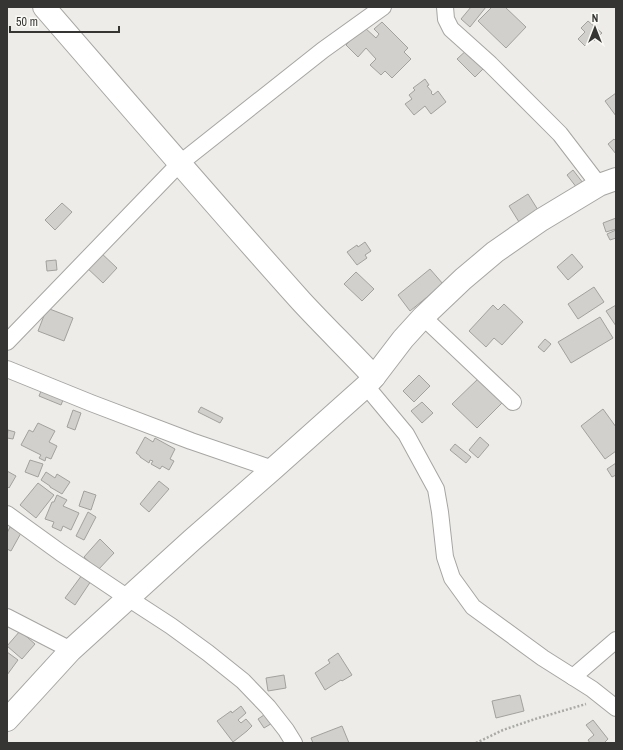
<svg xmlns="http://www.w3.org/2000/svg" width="623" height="750" font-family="'Archivo Narrow',sans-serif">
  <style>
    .building { fill: #d1d0cd; stroke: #a2a19e }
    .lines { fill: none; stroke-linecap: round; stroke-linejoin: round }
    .street-casing { stroke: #a6a5a2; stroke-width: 18 }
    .secondary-casing { stroke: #a6a5a2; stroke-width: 24 }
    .path { stroke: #a9a9a6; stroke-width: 2.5; stroke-dasharray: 2 2; stroke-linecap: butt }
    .street { stroke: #fff; stroke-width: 16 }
    .secondary { stroke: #fff; stroke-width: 22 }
  </style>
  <rect width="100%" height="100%" fill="#edece9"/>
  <!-- building -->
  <g class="building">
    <polygon points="471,7 486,7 470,27 461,19"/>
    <polygon points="492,7 505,7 526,27 506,48 478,21"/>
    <polygon points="588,21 602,33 594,41 592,39 585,46 578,39 585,32 581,28"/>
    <polygon points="382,22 408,48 404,52 411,59 392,78 385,71 381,75 370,65 376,59 366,48 358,57 346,45 364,27 376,38 379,34 374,29"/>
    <polygon points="469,48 487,65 475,77 457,59"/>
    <polygon points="425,79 429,85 427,86 432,92 431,93 433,95 438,91 446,102 431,114 425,106 414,115 405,104 412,99 409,95 415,90 413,88"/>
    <polygon points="616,93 616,116 605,101"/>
    <polygon points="614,139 616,141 616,154 608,144"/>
    <polygon points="573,170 583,183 577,188 567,175"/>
    <polygon points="528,194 538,210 519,222 509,206"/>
    <polygon points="62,203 72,212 55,230 45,220"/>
    <polygon points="616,218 616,229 606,232 603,223"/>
    <polygon points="616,230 616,238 610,240 607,234"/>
    <polygon points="365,242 371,251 365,255 367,258 357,265 347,252 357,245 358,247"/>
    <polygon points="99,251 117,268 103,283 85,266"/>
    <polygon points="572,254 583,267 568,280 557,267"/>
    <polygon points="56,260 57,270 47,271 46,261"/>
    <polygon points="430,269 443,284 410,311 398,295"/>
    <polygon points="356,272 374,289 362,301 344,284"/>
    <polygon points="594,287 604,302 578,319 568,304"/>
    <polygon points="504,304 523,322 502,345 494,338 486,347 469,331 493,305 498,310"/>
    <polygon points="616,305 616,326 606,311"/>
    <polygon points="47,308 73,318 64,341 38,331"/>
    <polygon points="600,317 613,338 571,363 558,342"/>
    <polygon points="545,339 551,344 544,352 538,347"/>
    <polygon points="419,375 430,386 414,402 403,391"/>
    <polygon points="480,377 504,401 477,428 452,404"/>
    <polygon points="43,386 65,395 61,405 39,396"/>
    <polygon points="422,402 433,413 422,423 411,411"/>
    <polygon points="201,407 223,418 220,423 198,412"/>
    <polygon points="603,409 616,427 616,451 605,459 581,426"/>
    <polygon points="73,410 81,413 75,430 67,427"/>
    <polygon points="38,423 55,431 49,442 57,446 51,459 46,457 45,461 39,458 41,455 21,445 29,430 33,432"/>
    <polygon points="8,430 15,432 13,439 7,438"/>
    <polygon points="145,437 153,442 155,438 175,449 170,459 174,461 169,470 162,466 160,469 151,464 153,461 150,460 149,463 140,457 140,456 136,453"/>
    <polygon points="480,437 489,445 478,458 469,450"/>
    <polygon points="455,444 471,457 466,463 450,450"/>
    <polygon points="30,460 43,464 38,477 25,472"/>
    <polygon points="616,463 616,475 612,477 607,469"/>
    <polygon points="7,471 16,476 9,488 7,486"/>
    <polygon points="46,472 55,478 57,474 70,482 62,494 50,487 50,486 41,480"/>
    <polygon points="159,481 169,489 149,512 140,504"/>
    <polygon points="38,483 54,495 36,518 20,505"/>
    <polygon points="84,491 96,495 91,510 79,506"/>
    <polygon points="57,495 67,500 63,506 79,513 71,530 63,526 61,531 52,527 54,522 45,519 52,502 54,502"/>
    <polygon points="88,512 96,517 84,540 76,536"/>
    <polygon points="10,527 21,533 11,551 7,549 7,533"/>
    <polygon points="100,539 114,553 98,570 84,557"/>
    <polygon points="82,575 91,581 75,605 65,598"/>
    <polygon points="20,631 35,644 22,659 7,646"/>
    <polygon points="7,652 18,660 7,675"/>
    <polygon points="338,653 352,675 342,681 341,680 325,690 315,673 330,663 328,660"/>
    <polygon points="284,675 286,688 268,691 266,678"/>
    <polygon points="520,695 524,711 496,718 492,701"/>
    <polygon points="241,706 246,713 238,720 241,723 246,719 252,726 247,731 233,742 217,721 231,711 232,713"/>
    <polygon points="267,713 274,722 264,728 258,719"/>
    <polygon points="593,720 608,739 604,743 590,743 588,740 594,735 586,725"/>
    <polygon points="342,726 349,743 313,743 311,738"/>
  </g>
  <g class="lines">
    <!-- street casing -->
    <g class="street-casing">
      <g id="street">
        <polyline points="445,7 446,19 451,29 490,64 560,134 599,185"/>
        <polyline points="423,317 513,402"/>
        <polyline points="7,342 179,164 323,50 383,7"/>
        <polyline points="7,369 91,403 191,441 273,469"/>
        <polyline points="366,386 406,434 436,489 440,512 445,557 452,578 473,607 543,658 592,689 616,708"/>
        <polyline points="7,514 61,553 128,598 171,626 208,653 243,681 268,707 286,730 294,743"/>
        <polyline points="7,617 71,650"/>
        <polyline points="573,677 616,640"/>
      </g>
    </g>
    <!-- secondary casing -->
    <g class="secondary-casing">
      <g id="secondary">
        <path d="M 44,7 C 129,105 214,204 301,301 C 325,327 350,351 374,377"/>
        <polyline points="7,720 71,650 192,540 273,469 366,386 374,377 403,339 423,317 463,279 495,252 541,220 599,185 616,179"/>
      </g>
    </g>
    <!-- path -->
    <polyline class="path" points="476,743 503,730 535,719 586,704"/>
    <!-- street -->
    <use href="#street" class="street"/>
    <!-- secondary -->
    <use href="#secondary" class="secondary"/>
  </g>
  <!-- border -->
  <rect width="623" height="750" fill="none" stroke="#353533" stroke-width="16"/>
  <!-- north arrow -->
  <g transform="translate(595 28)" stroke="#faf9f6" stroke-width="3" paint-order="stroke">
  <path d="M0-3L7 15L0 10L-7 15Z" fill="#353533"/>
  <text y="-6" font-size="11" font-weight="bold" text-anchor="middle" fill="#353533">N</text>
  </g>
  <!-- scale -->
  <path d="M10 26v6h109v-6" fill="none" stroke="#353533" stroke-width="2"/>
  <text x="16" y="26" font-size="12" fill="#353533" stroke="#faf9f6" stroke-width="3" paint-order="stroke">50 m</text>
</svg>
